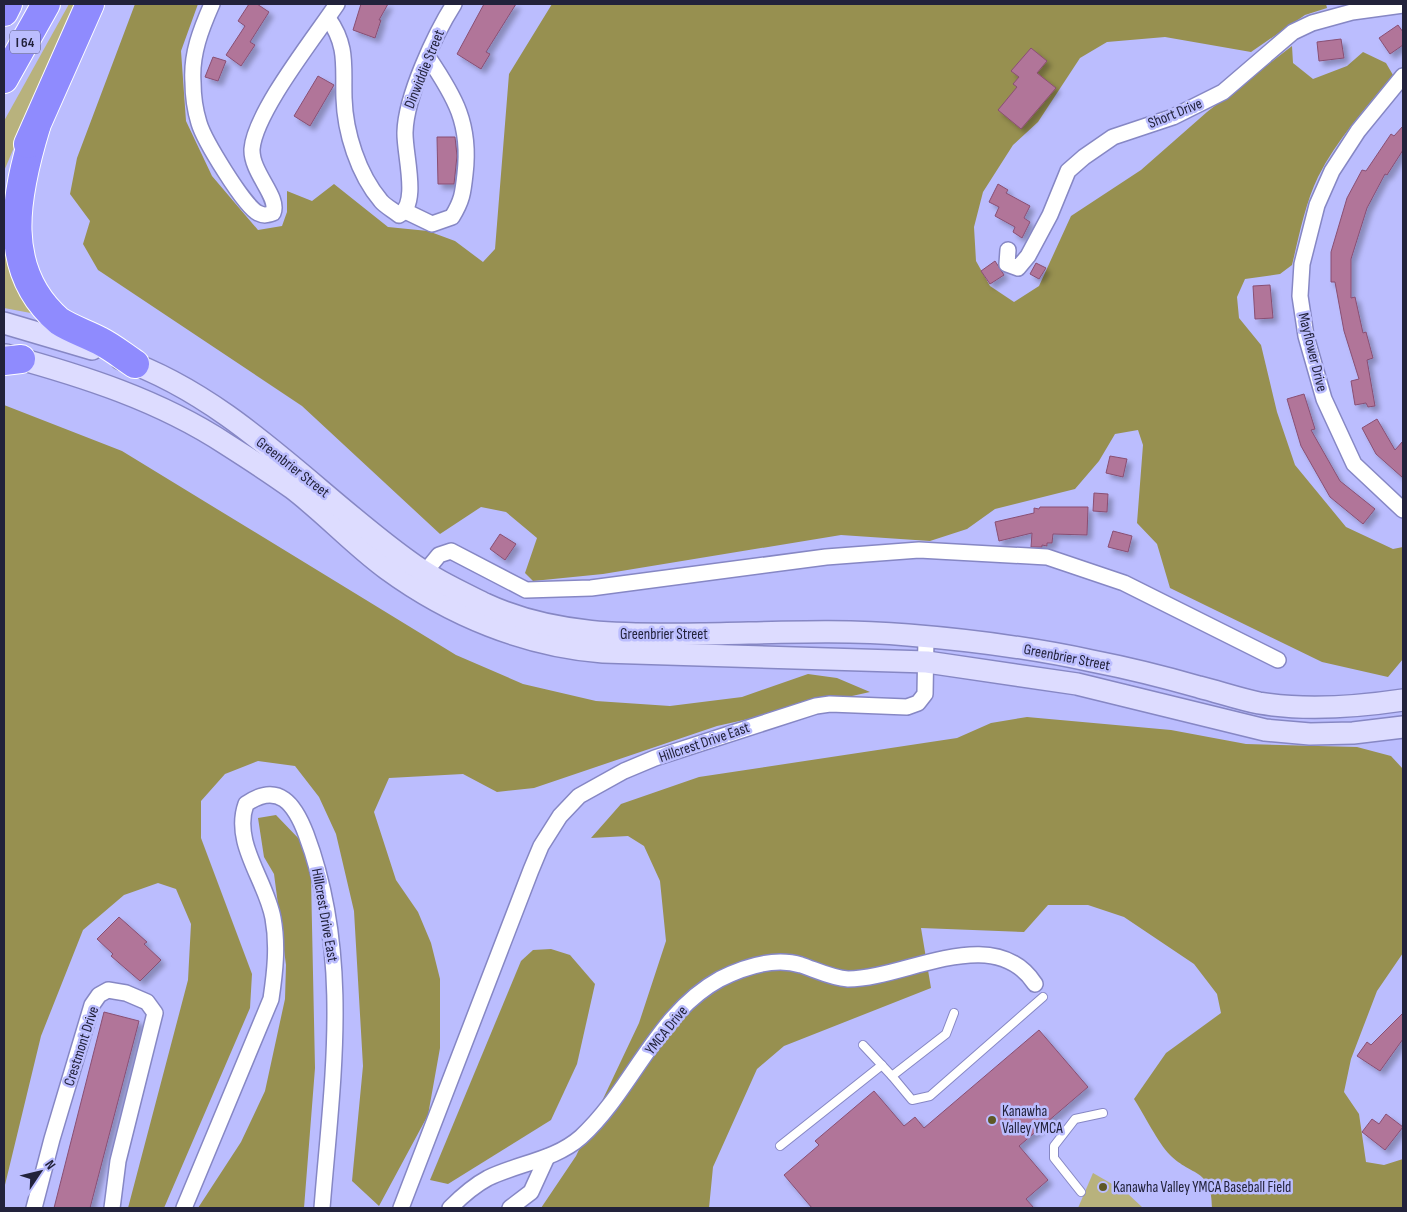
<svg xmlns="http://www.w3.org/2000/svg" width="1407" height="1212" font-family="'Sofia Sans Condensed',sans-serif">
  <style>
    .green { fill: #b8b27d }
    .forest { fill: #979050 }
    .building { fill: #b17499; stroke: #894f73; filter: url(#shadow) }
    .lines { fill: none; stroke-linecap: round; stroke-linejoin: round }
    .service-casing { stroke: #8687c4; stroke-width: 10 }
    .minor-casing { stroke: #8687c4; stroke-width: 18 }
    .secondary-casing { stroke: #8687c4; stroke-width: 24 }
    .motorway-casing { stroke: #fff; stroke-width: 30 }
    .service { stroke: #fff; stroke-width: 8 }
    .minor { stroke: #fff; stroke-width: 15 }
    .secondary { stroke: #dddcff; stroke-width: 21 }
    .motorway { stroke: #8f8bfe; stroke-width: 28 }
    .poi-dot { fill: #5e5825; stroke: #bbbdfe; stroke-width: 2 }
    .labels { text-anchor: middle; stroke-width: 5; stroke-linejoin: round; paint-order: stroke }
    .shield { fill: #bbbdfe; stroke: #505076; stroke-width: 1 }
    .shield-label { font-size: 14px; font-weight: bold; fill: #22223b }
    .street-label { font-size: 15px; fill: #22223b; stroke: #bbbdfe }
    .poi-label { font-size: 15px; fill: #22223b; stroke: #bbbdfe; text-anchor: start }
  </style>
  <defs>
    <filter id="shadow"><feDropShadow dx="4.5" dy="4.5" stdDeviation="2.5" flood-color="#0004"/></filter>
  </defs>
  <rect width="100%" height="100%" fill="#bbbdfe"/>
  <!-- green -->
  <g class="green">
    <polygon points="69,4 75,4 4,171 4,121"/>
    <path d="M 4,248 C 10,274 19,294 36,314 L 4,308 Z"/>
    <polygon points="1093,1173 1126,1192 1143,1208 1078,1208"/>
  </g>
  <!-- forest -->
  <g class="forest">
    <path d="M 135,4 L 198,4 L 181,51 L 186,121 L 212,176 L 258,230 L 282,226 L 287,212 L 287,191 L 312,201 L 334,184 L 388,227 L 428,231 L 455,241 L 483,262 L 495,249 L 509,74 L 552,4 L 1326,4 L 1327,8 L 1305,15 L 1251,52 L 1165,37 L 1107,42 L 1080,58 L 1038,122 L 1013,145 L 983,192 L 974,227 L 976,261 L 990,286 L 1014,302 L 1039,286 L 1071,216 L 1141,170 L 1207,112 L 1292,46 L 1293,63 L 1313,79 L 1347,66 L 1363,52 L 1386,63 L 1393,75 C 1366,108 1337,139 1318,177 C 1305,204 1299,236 1292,265 L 1280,274 L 1245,279 L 1237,297 L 1239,318 L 1261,345 L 1277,412 L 1295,465 L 1346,527 L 1393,549 L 1403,547 L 1403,659 L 1388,677 L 1322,662 L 1170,588 L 1157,544 L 1137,523 L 1143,445 L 1138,430 L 1115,434 L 1099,461 L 1075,489 L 995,509 L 967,529 L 930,541 L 841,535 L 603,574 L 533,581 L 525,573 L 537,538 L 506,512 L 481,507 L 440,534 L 302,406 L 98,270 L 83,244 L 90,221 L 70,194 L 77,158 Z"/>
    <polygon points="4,405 122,451 456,655 523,684 596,701 670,706 742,697 808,674 837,678 870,692 717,726 534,788 497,792 463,774 389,778 374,812 396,880 418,912 431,943 440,979 440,1048 428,1115 379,1206 352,1181 363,1066 354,911 336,834 319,797 295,766 258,761 225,774 201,801 201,838 252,974 250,1008 164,1208 128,1208 188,980 191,924 176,889 158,883 124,895 83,930 41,1036 4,1189"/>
    <path d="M 1027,717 L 1171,730 L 1246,744 L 1357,747 L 1391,756 L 1403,769 L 1403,953 L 1377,991 L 1351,1059 L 1344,1092 L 1359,1114 L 1366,1162 L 1384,1165 L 1403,1159 L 1403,1208 L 1212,1208 C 1212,1168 1192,1177 1170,1155 C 1158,1143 1144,1114 1134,1099 L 1166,1053 L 1221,1013 L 1217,994 L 1194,964 L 1124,917 L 1088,905 L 1048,905 L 1024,932 L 921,928 L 931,988 L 784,1046 L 757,1069 L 713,1167 L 709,1208 L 541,1208 L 576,1156 L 639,1023 L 666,941 L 660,881 L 644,846 L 628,836 L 591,838 L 621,804 L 699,777 L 957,738 L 991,723 Z"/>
    <polygon points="276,815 301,841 311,878 315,1068 304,1208 198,1208 241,1142 265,1091 285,999 286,965 274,874 264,857 258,818"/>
    <polygon points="551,949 570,955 595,984 577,1064 551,1120 448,1184 430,1180 521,961 533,950"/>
  </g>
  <!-- building -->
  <g class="building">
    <polygon points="249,4 257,4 269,12 250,42 255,45 241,66 226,55 245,26 238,21"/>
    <polygon points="361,4 388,4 379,20 381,20 375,38 353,30"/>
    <polygon points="484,4 516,4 486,52 490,54 481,69 457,54"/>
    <polygon points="1398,25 1403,32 1403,45 1390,54 1379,38"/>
    <polygon points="1341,39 1344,58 1319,61 1317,42"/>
    <polygon points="1031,48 1047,61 1037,73 1056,88 1021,129 998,110 1017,87 1013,84 1019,77 1011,71"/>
    <polygon points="213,57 226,61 218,81 205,77"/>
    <polygon points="318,76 334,85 310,126 294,116"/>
    <polygon points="1403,126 1403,150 1387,175 1385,174 1367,208 1351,259 1351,298 1355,297 1363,333 1366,332 1373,358 1367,360 1375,406 1368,407 1366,403 1355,405 1351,381 1359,379 1344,331 1335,282 1331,282 1331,252 1347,198 1362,170 1366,171 1391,134 1394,136"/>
    <polygon points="437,137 455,137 457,156 454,184 438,184"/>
    <polygon points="998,184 1008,190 1006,193 1030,206 1024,218 1030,222 1022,238 1013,232 1015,227 995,216 999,207 989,202"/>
    <polygon points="995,261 1004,275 990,284 981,271"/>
    <polygon points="1036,263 1046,268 1039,279 1030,274"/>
    <polygon points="1270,285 1273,318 1255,319 1253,286"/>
    <polygon points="1304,394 1315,429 1311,430 1340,481 1375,509 1363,524 1330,497 1301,446 1287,399"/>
    <polygon points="1377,419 1395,450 1403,441 1403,478 1376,454 1362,428"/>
    <polygon points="1110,456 1127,459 1123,477 1106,473"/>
    <polygon points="1094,493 1108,494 1107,512 1093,511"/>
    <polygon points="1040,507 1088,507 1087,535 1053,534 1052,543 1047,543 1047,546 1042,545 1042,547 1031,547 1032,533 999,541 995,522 1034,513 1034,508 1039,509"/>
    <polygon points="1113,531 1132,536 1128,552 1108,547"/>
    <polygon points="500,534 516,544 505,560 490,549"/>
    <polygon points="119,917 147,942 144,944 161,960 140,981 111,956 113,954 97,939"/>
    <polygon points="104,1012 139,1021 90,1208 54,1208"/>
    <polygon points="1403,1013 1403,1039 1380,1071 1357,1056 1367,1042 1371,1045"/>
    <polygon points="1039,1030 1088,1087 1019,1146 1048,1180 1026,1199 1034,1208 812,1208 784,1175 819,1145 815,1141 874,1091 904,1126 915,1117 924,1128"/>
    <polygon points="1386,1114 1403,1127 1385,1150 1362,1132 1372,1119 1379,1124"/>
  </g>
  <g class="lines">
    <!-- service casing -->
    <g class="service-casing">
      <g id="service">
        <polyline points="863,1045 892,1076 946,1034 954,1013"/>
        <polyline points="892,1076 912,1100 930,1096 1043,997"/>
        <polyline points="780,1146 882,1065"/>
        <polyline points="1081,1192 1054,1158 1054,1146 1075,1119 1103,1113"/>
      </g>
    </g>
    <!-- minor casing -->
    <g class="minor-casing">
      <g id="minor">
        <path d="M 212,4 C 201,29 191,54 193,82 C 193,95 195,110 199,123 C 204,140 244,206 258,213 C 264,216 267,215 273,213 C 280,197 251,173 252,149 C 255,112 315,37 337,4"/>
        <path d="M 328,18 C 348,46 343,66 344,98 C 345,132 358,174 381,201 C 385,206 393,210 399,215 C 420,204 404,153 405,132 C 406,96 435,34 454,4"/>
        <polyline points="1403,76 1358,131 1332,171 1317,205 1302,264 1300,296 1306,336 1324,399 1354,464 1403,510"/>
        <path d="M 405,211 L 432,224 L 452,217 C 462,201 463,193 465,174 C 471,124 455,97 428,57"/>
        <polyline points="1008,250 1007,264 1018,268 1028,256 1050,215 1068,171 1084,157 1113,137 1173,117 1223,92 1293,32 1312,23 1352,12 1403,5"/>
        <polyline points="425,572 439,555 451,551 526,590 591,588 826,557 919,550 1047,557 1124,583 1278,660"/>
        <polyline points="34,1208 52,1139 92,1005 99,995 108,990 126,993 147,1002 155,1013 118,1161 112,1208"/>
        <path d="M 184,1208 L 271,999 C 275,972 278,945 273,918 C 266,880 232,843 246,804 C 279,781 295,805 306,834 C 352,956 332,1082 322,1208"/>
        <polyline points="401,1208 531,870 541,846 560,816 579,796 624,771 655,758 816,706 830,704 907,707 918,703 925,694 926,637"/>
        <path d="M 450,1208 C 462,1196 473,1186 488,1178 C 519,1163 555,1160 581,1137 C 633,1089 656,1014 720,979 C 744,967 774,957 801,965 C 816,970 832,978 848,979 C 905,979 994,921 1035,984"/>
        <polyline points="510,1208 531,1192 547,1157"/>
      </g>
    </g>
    <!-- secondary casing -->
    <g class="secondary-casing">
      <g id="secondary">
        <polyline points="4,323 92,349"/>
        <path d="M 6,355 C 83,376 159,400 226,444 C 248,458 271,473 292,488 C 325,513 354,545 387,569 C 450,615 525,646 603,652 L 927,662 L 1077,684 L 1265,730 L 1310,734 L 1353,733 L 1403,727"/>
        <path d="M 121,359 C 233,398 313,492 407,560 C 431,578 459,591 485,604 C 554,636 627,635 701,634 C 770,633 840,629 908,635 C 970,640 1032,648 1092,661 C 1128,668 1164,677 1199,687 C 1219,692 1239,699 1259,703 C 1307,711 1356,707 1403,700"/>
      </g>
    </g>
    <!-- motorway casing -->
    <g class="motorway-casing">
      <g id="motorway">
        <polyline points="4,12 8,4"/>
        <polyline points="4,79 46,4"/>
        <path d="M 36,127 C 15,196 0,270 59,321 C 71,329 87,334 100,341 C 112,347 123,356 135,364"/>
        <polyline points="28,144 90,4"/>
        <polyline points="4,361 21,359"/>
      </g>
    </g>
    <!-- service -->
    <use href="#service" class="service"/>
    <!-- minor -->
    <use href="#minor" class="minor"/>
    <!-- secondary -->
    <use href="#secondary" class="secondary"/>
    <!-- motorway -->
    <use href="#motorway" class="motorway"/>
  </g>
  <!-- markers -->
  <g class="poi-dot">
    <circle cx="992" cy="1120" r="5"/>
    <circle cx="1103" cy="1187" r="5"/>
  </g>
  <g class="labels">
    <!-- shield labels -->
    <rect class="shield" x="10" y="30.5" width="30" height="23" rx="4"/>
    <g class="shield-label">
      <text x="25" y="47">I 64</text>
    </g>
    <!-- street labels -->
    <g class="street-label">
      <text transform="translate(424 69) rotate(-68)" y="5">Dinwiddie Street</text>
      <text transform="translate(1175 113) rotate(-22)" y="5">Short Drive</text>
      <text transform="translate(1313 352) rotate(76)" y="5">Mayflower Drive</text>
      <text transform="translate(293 467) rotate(38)" y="5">Greenbrier Street</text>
      <text x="664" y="639">Greenbrier Street</text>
      <text transform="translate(1067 657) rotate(11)" y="5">Greenbrier Street</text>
      <text transform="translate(704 742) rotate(-19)" y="5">Hillcrest Drive East</text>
      <text transform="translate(325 915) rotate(80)" y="5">Hillcrest Drive East</text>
      <text transform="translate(666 1030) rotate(-51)" y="5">YMCA Drive</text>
      <text transform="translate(81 1046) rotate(-72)" y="5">Crestmont Drive</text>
    </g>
    <!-- poi labels -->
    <g class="poi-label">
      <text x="1002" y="1116">Kanawha<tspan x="1002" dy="17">Valley YMCA</tspan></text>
      <text x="1113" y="1192">Kanawha Valley YMCA Baseball Field</text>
    </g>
  </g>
  <!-- border -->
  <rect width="1407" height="1212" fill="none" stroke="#22223b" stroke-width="10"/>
  <!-- north arrow -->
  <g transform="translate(40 1172) rotate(55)" stroke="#bbbdfe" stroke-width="4" paint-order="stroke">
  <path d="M0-4L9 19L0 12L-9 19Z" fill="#22223b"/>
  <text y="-8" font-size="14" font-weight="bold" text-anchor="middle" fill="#22223b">N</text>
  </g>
</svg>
